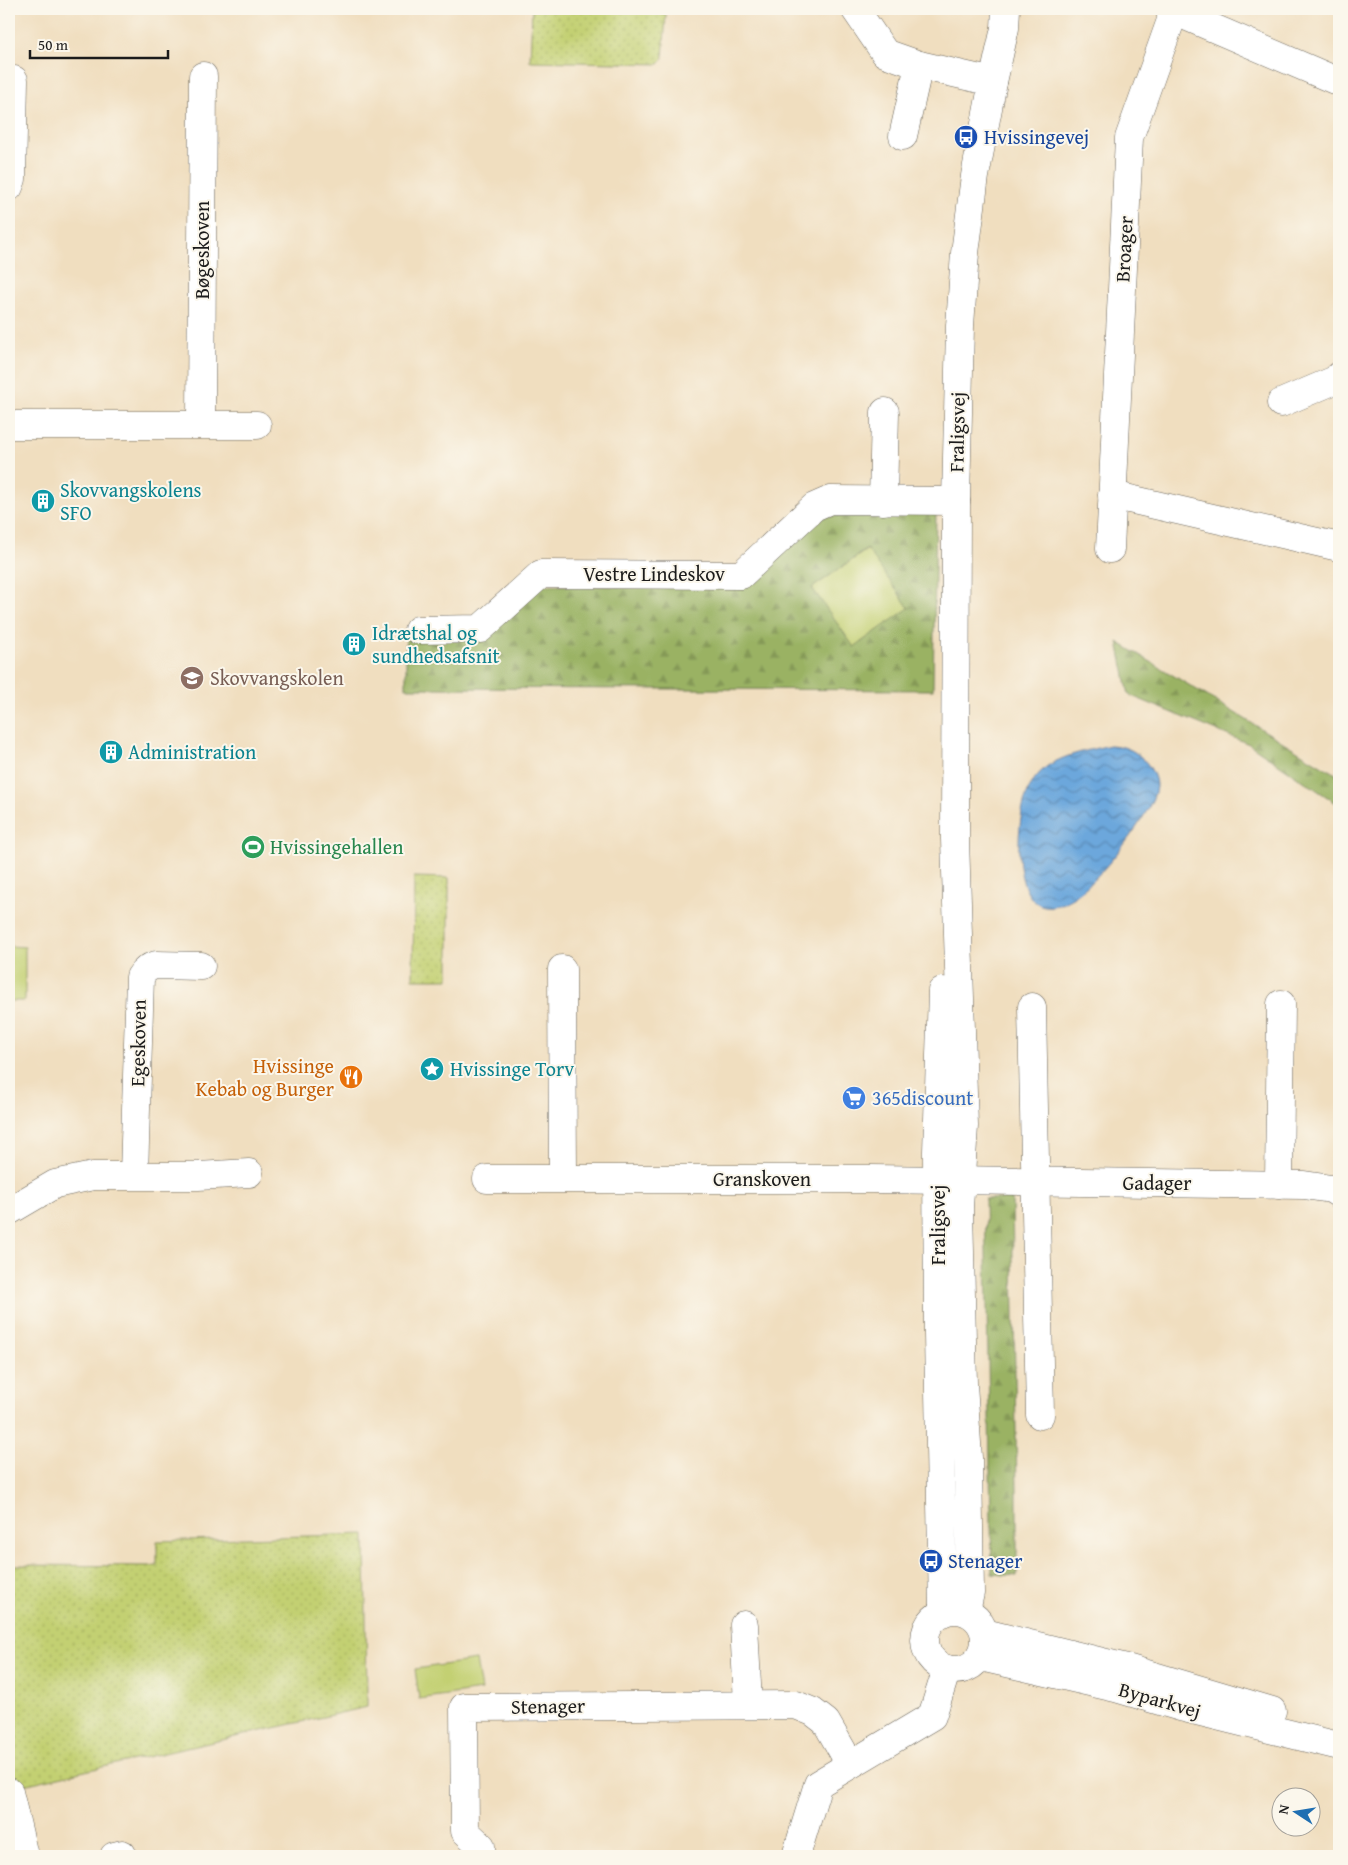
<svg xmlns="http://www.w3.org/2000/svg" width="1348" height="1865" font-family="'Gentium Book Plus',serif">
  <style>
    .grass { fill: #c3d072; stroke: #707647 }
    .forest { fill: url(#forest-firs); stroke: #5b6740; fill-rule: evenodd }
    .park { fill: url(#park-dots); stroke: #707647 }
    .water { fill: url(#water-waves); stroke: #44627c }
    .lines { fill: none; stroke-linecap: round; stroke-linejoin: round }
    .minor-casing { stroke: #666055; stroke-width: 29 }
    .minor { stroke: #fff; stroke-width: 28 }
    .labels { text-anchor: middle; stroke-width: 4; stroke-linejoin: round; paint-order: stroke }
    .transit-label { font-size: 20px; fill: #164399; stroke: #fbf7ec; text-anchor: start }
    .street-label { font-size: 20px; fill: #1c1c1c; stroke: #fbf7ec }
    .culture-label { font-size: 20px; fill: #0d838f; stroke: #fbf7ec; text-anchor: start }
    .education-label { font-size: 20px; fill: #785e54; stroke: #fbf7ec; text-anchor: start }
    .leisure-label { font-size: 20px; fill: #27864d; stroke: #fbf7ec; text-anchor: start }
    .food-label { font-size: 20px; fill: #c56008; stroke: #fbf7ec; text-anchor: end }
    .shop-label { font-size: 20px; fill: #366cbe; stroke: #fbf7ec; text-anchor: start }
  </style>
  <defs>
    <pattern id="forest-firs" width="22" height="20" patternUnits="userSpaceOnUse" patternTransform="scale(1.25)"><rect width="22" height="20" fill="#9ab264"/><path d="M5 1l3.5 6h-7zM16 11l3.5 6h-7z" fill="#849856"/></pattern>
    <pattern id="park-dots" width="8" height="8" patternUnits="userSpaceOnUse" patternTransform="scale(1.25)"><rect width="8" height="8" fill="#c3d072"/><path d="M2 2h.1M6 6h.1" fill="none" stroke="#a7b262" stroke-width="1.8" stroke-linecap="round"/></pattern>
    <pattern id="water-waves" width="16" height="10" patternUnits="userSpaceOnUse" patternTransform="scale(1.25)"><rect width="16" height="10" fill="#6ca7dc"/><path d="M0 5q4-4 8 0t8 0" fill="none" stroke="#5887b2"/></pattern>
  </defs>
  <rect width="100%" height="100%" fill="#fbf7ec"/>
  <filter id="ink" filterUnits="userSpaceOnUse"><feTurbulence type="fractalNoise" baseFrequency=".02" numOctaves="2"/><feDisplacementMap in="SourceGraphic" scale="10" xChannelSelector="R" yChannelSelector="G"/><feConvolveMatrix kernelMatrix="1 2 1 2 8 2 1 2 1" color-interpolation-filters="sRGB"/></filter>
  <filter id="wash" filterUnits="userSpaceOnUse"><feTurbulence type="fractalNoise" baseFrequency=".0096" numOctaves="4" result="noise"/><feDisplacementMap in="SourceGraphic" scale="20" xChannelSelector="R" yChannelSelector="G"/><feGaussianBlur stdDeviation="1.12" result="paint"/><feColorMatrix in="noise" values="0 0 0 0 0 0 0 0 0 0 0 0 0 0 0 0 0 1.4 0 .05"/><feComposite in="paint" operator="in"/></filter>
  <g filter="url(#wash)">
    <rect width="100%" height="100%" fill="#f0debf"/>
    <!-- grass -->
    <g class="grass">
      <polygon points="868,549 910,608 854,648 812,588"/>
      <polygon points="9,946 25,947 25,1001 9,1001"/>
      <polygon points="476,1660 481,1690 419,1699 415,1669"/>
    </g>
    <!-- forest -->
    <g class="forest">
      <path d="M 936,512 L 933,690 L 406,688 L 406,638 L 476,641 L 543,585 L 733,588 L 826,516 ZM 867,549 L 909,608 L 854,647 L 812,588 Z"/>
      <polygon points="1118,642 1339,776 1339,805 1249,744 1129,695"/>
      <polygon points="985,1199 1012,1199 1017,1490 1017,1576 992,1574"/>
    </g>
    <!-- park -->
    <g class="park">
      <polygon points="532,9 647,9 653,13 666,14 663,59 659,64 530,61"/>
      <polygon points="414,877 449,878 449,979 413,979"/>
      <polygon points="365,1534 367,1707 19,1786 12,1773 9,1773 9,1565 157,1566 157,1541"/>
    </g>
    <!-- water -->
    <path class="water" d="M 1110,745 C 1124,746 1133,749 1143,759 C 1150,766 1156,776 1156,786 C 1156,811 1093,887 1071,899 C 1008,936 1014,823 1028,791 C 1032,781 1040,771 1049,765 C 1067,754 1090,750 1110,745 Z"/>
  </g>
  <g filter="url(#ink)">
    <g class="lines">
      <!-- minor casing -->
      <g class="minor-casing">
        <g id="minor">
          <polyline points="855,9 885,53 919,65 993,82"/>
          <polyline points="1169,9 1339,82"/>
          <polyline points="903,136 919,65"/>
          <polyline points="9,187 12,179 14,80"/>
          <polyline points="1281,403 1335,380 1339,376"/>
          <polyline points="201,424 203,76"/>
          <polyline points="9,425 257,425"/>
          <polyline points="1112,495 1339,547"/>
          <polyline points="883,501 885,412"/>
          <polyline points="1110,549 1129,138 1175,9"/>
          <polyline points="418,630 480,629 541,574 741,575 814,507 830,500 956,501"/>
          <polyline points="562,969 563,1178"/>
          <polyline points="942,991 937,1152 938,1334 943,1612"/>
          <polyline points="1032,1007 1040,1415"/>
          <path d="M 134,1175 L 140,977 C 144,970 148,967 156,965 L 201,966"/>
          <polyline points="487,1179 871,1179 1304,1185 1331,1189 1339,1194"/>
          <polyline points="1279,1185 1281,1004"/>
          <polyline points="9,1211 55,1184 93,1176 198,1176 249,1173"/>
          <circle cx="955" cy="1640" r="30"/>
          <polyline points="966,1611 970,1593 968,1458 963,1384 959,1208 964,1126 955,839 956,501 960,326 965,253 975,176 993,82 1005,28 1006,9"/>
          <polyline points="744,1625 748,1704"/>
          <polyline points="985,1633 1123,1667 1272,1711"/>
          <polyline points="981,1657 1116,1688 1184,1708 1339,1746"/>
          <polyline points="9,1792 24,1856"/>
          <polyline points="114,1856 122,1854"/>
          <polyline points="481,1856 481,1846 465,1831 464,1707 796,1705 813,1712 826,1722 850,1764"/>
          <polyline points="796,1856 818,1784 932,1716 947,1669"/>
        </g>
      </g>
      <!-- minor -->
      <use href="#minor" class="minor"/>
    </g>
  </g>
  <!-- icons -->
  <defs>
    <g id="bus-disc" transform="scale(1.25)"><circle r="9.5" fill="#1a4fb4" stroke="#fbf7ec"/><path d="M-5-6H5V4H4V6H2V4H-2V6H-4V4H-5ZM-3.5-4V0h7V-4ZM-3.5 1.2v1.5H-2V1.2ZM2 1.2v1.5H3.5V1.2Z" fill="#fff"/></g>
    <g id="building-disc" transform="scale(1.25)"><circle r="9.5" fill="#0f9aa8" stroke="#fbf7ec"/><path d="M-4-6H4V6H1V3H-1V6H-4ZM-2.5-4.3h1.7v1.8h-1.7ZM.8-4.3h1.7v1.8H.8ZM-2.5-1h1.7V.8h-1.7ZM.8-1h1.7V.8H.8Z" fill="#fff"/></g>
    <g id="school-disc" transform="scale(1.25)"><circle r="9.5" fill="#8d6e63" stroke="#fbf7ec"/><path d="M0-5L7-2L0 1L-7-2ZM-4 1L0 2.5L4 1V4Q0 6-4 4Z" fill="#fff"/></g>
    <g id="stadium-disc" transform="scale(1.25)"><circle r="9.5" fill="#2e9e5b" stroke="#fbf7ec"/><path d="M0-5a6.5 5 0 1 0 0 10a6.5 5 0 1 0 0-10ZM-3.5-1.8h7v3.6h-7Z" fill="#fff"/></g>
    <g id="sight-disc" transform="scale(1.25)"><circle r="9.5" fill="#0f9aa8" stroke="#fbf7ec"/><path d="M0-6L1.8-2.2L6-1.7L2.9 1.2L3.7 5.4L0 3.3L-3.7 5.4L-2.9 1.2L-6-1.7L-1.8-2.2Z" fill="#fff"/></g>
    <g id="restaurant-disc" transform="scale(1.25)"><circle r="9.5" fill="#e8710a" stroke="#fbf7ec"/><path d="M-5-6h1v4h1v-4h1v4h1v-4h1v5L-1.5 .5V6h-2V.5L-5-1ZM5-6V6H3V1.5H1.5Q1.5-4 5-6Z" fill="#fff"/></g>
    <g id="supermarket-disc" transform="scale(1.25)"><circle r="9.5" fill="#3f7fe0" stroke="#fbf7ec"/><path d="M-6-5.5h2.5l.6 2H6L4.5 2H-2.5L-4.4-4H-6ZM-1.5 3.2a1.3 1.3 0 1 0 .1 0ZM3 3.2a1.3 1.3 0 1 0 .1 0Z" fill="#fff"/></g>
  </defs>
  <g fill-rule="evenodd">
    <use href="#bus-disc" x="966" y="137"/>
    <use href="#building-disc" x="43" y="501"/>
    <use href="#building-disc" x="354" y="644"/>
    <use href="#school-disc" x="192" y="678"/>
    <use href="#building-disc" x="111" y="752"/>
    <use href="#stadium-disc" x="253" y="847"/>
    <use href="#sight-disc" x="432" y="1069"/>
    <use href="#restaurant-disc" x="351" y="1077"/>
    <use href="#supermarket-disc" x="854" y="1098"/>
    <use href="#bus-disc" x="931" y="1561"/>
  </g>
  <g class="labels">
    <!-- transit labels -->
    <g class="transit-label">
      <text x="984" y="144">Hvissingevej</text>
      <text x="948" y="1568">Stenager</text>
    </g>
    <!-- street labels -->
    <g class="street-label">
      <text transform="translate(1124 249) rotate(-87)" y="7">Broager</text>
      <text transform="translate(202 250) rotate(-90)" y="7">Bøgeskoven</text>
      <text transform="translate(957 432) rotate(-89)" y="7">Fraligsvej</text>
      <text x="654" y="581">Vestre Lindeskov</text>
      <text transform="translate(138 1043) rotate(-89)" y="7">Egeskoven</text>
      <text x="762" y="1186">Granskoven</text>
      <text x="1157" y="1190">Gadager</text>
      <text transform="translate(938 1225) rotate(-90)" y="7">Fraligsvej</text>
      <text transform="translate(1160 1700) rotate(16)" y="7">Byparkvej</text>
      <text transform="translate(548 1706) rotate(-1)" y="7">Stenager</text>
    </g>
    <!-- culture labels -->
    <g class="culture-label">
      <text x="60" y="497">Skovvangskolens<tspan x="60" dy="23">SFO</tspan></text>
      <text x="372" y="640">Idrætshal og<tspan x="372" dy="23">sundhedsafsnit</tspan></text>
      <text x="128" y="759">Administration</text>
      <text x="450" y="1076">Hvissinge Torv</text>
    </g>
    <!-- education labels -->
    <g class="education-label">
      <text x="210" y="685">Skovvangskolen</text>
    </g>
    <!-- leisure labels -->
    <g class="leisure-label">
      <text x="270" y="854">Hvissingehallen</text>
    </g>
    <!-- food labels -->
    <g class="food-label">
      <text x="334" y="1073">Hvissinge<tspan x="334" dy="23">Kebab og Burger</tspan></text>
    </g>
    <!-- shop labels -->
    <g class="shop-label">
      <text x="872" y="1105">365discount</text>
    </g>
  </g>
  <!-- margin -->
  <rect width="1348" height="1865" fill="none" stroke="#fbf7ec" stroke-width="30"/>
  <!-- north arrow -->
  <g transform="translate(1296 1812) rotate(282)"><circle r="24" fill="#fbf7ec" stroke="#a29f99"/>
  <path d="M0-4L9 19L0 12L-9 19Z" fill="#1f6fb2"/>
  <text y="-8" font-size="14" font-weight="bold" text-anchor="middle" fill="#1c1c1c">N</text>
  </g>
  <!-- scale -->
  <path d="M30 50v8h138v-8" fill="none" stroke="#1c1c1c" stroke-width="2.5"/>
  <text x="38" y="50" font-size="15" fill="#1c1c1c" stroke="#fbf7ec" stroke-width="4" paint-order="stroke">50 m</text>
</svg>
